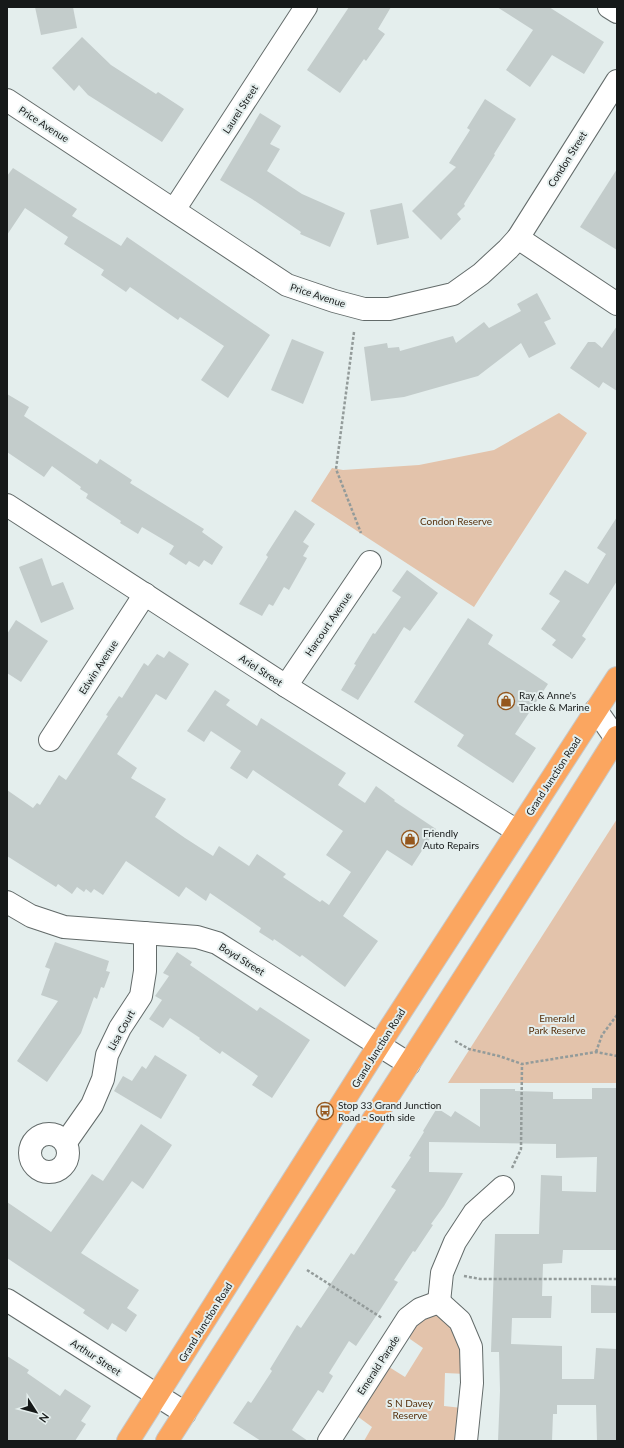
<svg xmlns="http://www.w3.org/2000/svg" width="624" height="1448" font-family="Lato,sans-serif">
  <style>
    .green { fill: #e3c3ab }
    .building { fill: #c3cccb }
    .lines { fill: none; stroke-linecap: round; stroke-linejoin: round }
    .minor-casing { stroke: #636b6a; stroke-width: 24 }
    .highway-casing { stroke: #c7c8c8; stroke-width: 24 }
    .path { stroke: #939b9a; stroke-width: 2.5; stroke-dasharray: 3 2; stroke-linecap: butt }
    .minor { stroke: #fff; stroke-width: 22 }
    .highway { stroke: #fba660; stroke-width: 22 }
    .labels { text-anchor: middle; stroke-width: 4; stroke-linejoin: round; paint-order: stroke }
    .street-label { font-size: 10px; fill: #161919; stroke: #e4eeed }
    .park-label { font-size: 10px; fill: #552f0b; stroke: #e4eeed }
    .poi-label { font-size: 10px; fill: #161919; stroke: #e4eeed; text-anchor: start }
  </style>
  <rect width="100%" height="100%" fill="#e4eeed"/>
  <!-- green -->
  <g class="green">
    <polygon points="559,413 587,433 474,607 311,501 332,468 343,470 419,465 494,450"/>
    <polygon points="617,819 617,1083 448,1083"/>
    <path d="M 436,1314 L 448,1320 L 466,1360 L 466,1374 L 445,1373 L 444,1406 L 462,1408 L 460,1441 L 364,1441 L 372,1427 L 357,1416 L 389,1367 L 405,1377 L 423,1348 L 410,1339 C 409,1324 425,1318 436,1314 Z"/>
  </g>
  <!-- building -->
  <g class="building">
    <polygon points="35,7 73,7 77,28 41,35"/>
    <polygon points="349,7 391,7 378,29 385,34 366,61 364,59 340,93 307,70"/>
    <polygon points="497,7 549,7 604,42 584,74 552,55 530,87 506,70 533,30"/>
    <polygon points="82,37 111,65 156,94 158,92 184,109 162,142 88,95 79,85 74,91 52,68"/>
    <polygon points="485,99 516,119 494,154 495,155 464,204 465,206 457,214 461,219 441,240 412,211 456,167 449,163 470,130 467,128"/>
    <polygon points="260,113 281,126 270,144 280,149 267,171 302,194 345,213 330,247 300,234 301,232 252,199 220,180"/>
    <polygon points="13,168 77,209 72,216 121,246 127,237 270,335 228,398 201,380 224,346 180,317 178,320 130,287 126,292 101,275 104,270 64,244 68,237 25,208 7,235 7,176"/>
    <polygon points="617,169 617,250 580,227"/>
    <polygon points="402,203 409,238 377,245 370,210"/>
    <polygon points="537,293 551,319 544,322 556,344 529,358 521,343 478,376 404,397 371,401 364,347 387,343 388,348 399,347 400,351 453,336 456,343 484,322 489,328 521,311 517,304"/>
    <polygon points="617,326 617,391 603,382 599,388 570,368 588,342 595,342 602,348"/>
    <polygon points="292,339 324,352 303,404 271,390"/>
    <polygon points="7,394 29,407 24,416 97,464 100,459 132,480 130,483 204,529 202,532 223,547 212,565 204,560 199,567 189,561 186,565 169,554 174,546 142,527 138,534 120,523 121,521 86,498 88,494 80,489 81,487 52,466 44,477 7,452"/>
    <polygon points="295,510 315,524 303,542 309,546 303,556 307,558 289,590 284,587 273,606 269,604 262,616 239,604 268,557 266,555"/>
    <polygon points="617,517 617,581 582,636 586,639 572,659 552,645 556,640 541,629 560,601 549,594 565,570 588,584 606,554 597,548"/>
    <polygon points="42,558 52,586 63,582 74,609 41,623 19,567"/>
    <polygon points="407,570 438,593 410,631 404,627 358,700 341,690 356,665 354,664 373,633 375,634 401,597 392,591"/>
    <polygon points="468,618 493,635 488,644 548,684 515,734 536,748 513,783 457,746 464,735 414,702"/>
    <polygon points="16,620 48,641 21,682 7,673 7,634"/>
    <polygon points="169,651 189,664 166,700 156,694 117,754 137,768 131,778 166,799 155,817 185,838 213,856 219,846 249,866 257,854 286,874 283,877 320,902 322,900 329,905 351,872 326,855 343,831 253,770 247,779 230,768 241,751 211,731 204,742 187,731 215,690 230,700 226,705 257,726 261,718 346,773 338,785 365,803 376,786 395,800 394,801 436,829 412,866 387,850 343,916 378,941 345,987 302,955 300,957 274,939 273,941 259,932 261,928 210,893 206,901 186,887 179,897 126,861 103,895 94,889 91,893 86,889 84,892 77,887 72,894 58,884 56,887 7,856 7,790 33,808 37,803 40,805 59,775 66,780 108,716 106,715 119,696 122,698 144,663 148,666 157,654 164,658"/>
    <polygon points="55,942 109,961 106,971 110,972 104,988 101,987 97,999 94,997 81,1033 47,1082 17,1061 58,1001 41,995 50,969 45,967"/>
    <polygon points="177,952 192,962 190,965 257,1011 260,1007 310,1040 272,1098 252,1085 258,1076 222,1051 220,1054 199,1039 200,1038 170,1018 163,1028 149,1019 162,1000 155,996 169,976 163,973"/>
    <polygon points="155,1055 187,1075 161,1119 114,1091 123,1076 132,1081 142,1066 146,1069"/>
    <polygon points="592,1088 617,1088 617,1250 563,1250 562,1263 543,1264 542,1296 552,1296 551,1318 512,1318 511,1344 562,1346 562,1379 594,1379 596,1348 617,1349 617,1441 597,1441 596,1405 557,1405 557,1414 553,1414 552,1441 498,1441 500,1391 499,1352 491,1352 495,1234 539,1234 541,1175 562,1176 562,1191 596,1192 597,1157 556,1158 556,1144 429,1142 429,1172 463,1173 444,1206 431,1224 433,1225 415,1252 413,1251 394,1280 398,1282 380,1310 356,1346 349,1341 329,1373 333,1376 323,1393 318,1390 292,1430 308,1441 261,1441 233,1423 248,1401 251,1403 272,1371 270,1369 297,1325 301,1328 351,1253 354,1255 396,1190 391,1187 411,1157 409,1156 424,1132 423,1131 437,1108 451,1117 455,1111 480,1127 480,1089 515,1089 515,1091 553,1092 553,1099 592,1099"/>
    <polygon points="141,1124 172,1145 143,1189 132,1181 81,1253 139,1290 127,1308 137,1315 126,1332 112,1323 108,1330 83,1313 85,1310 7,1258 7,1202 51,1232 92,1174 103,1181"/>
    <polygon points="591,1285 617,1286 617,1313 591,1313"/>
    <polygon points="7,1356 29,1370 27,1373 60,1396 65,1389 91,1406 81,1421 86,1424 75,1441 7,1441"/>
  </g>
  <g class="lines">
    <!-- minor casing -->
    <g class="minor-casing">
      <g id="minor">
        <polyline points="609,7 617,12"/>
        <polyline points="7,100 287,285 334,301 364,309 389,309 453,294 481,274 508,249 518,238 617,81"/>
        <polyline points="174,210 306,7"/>
        <polyline points="518,238 617,304"/>
        <polyline points="7,505 286,686 517,831"/>
        <polyline points="286,686 370,562"/>
        <polyline points="596,710 617,740"/>
        <polyline points="50,740 145,594"/>
        <polyline points="7,902 31,916 64,927 197,937 217,943 409,1064"/>
        <circle cx="49" cy="1153" r="19"/>
        <polyline points="66,1142 92,1105 103,1079 107,1055 120,1028 141,996 145,971 145,933"/>
        <polyline points="7,1300 185,1413"/>
        <polyline points="439,1302 460,1321 471,1347 472,1383 466,1441"/>
        <polyline points="439,1302 442,1273 455,1242 474,1213 503,1187"/>
        <polyline points="329,1441 408,1318 420,1309 439,1302"/>
      </g>
    </g>
    <!-- highway casing -->
    <g class="highway-casing">
      <g id="highway">
        <polyline points="128,1441 379,1045 617,678"/>
        <polyline points="167,1441 546,850 617,737"/>
      </g>
    </g>
    <!-- path -->
    <g class="path">
      <polyline points="354,332 336,469 361,533"/>
      <polyline points="455,1041 469,1049 499,1056 522,1064 596,1052 617,1056"/>
      <polyline points="596,1052 602,1035 617,1015"/>
      <polyline points="512,1168 521,1149 522,1064"/>
      <polyline points="307,1270 382,1318"/>
      <polyline points="464,1276 480,1279 617,1279"/>
    </g>
    <!-- minor -->
    <use href="#minor" class="minor"/>
    <!-- highway -->
    <use href="#highway" class="highway"/>
  </g>
  <!-- icons -->
  <defs>
    <g id="shop-ring" transform="scale(0.9)"><circle r="9.5" fill="#e4eeed" stroke="#95571d" stroke-width="1.5"/><path d="M-5-2.5h2.3a2.7 3.5 0 0 1 5.4 0H5L5.5 6h-11ZM-1.5-2.5h3a1.5 2.3 0 0 0-3 0Z" fill="#95571d"/></g>
    <g id="bus-ring" transform="scale(0.9)"><circle r="9.5" fill="#e4eeed" stroke="#95571d" stroke-width="1.5"/><path d="M-5-6H5V4H4V6H2V4H-2V6H-4V4H-5ZM-3.5-4V0h7V-4ZM-3.5 1.2v1.5H-2V1.2ZM2 1.2v1.5H3.5V1.2Z" fill="#95571d"/></g>
  </defs>
  <g fill-rule="evenodd">
    <use href="#shop-ring" x="506" y="701"/>
    <use href="#shop-ring" x="410" y="839"/>
    <use href="#bus-ring" x="325" y="1111"/>
  </g>
  <g class="labels">
    <!-- street labels -->
    <g class="street-label">
      <text transform="translate(240 109) rotate(-57)" y="4">Laurel Street</text>
      <text transform="translate(44 124) rotate(33)" y="4">Price Avenue</text>
      <text transform="translate(567 159) rotate(-58)" y="4">Condon Street</text>
      <text transform="translate(318 295) rotate(18)" y="4">Price Avenue</text>
      <text transform="translate(328 624) rotate(-56)" y="4">Harcourt Avenue</text>
      <text transform="translate(98 667) rotate(-57)" y="4">Edwin Avenue</text>
      <text transform="translate(261 670) rotate(33)" y="4">Ariel Street</text>
      <text transform="translate(553 776) rotate(-57)" y="4">Grand Junction Road</text>
      <text transform="translate(242 959) rotate(32)" y="4">Boyd Street</text>
      <text transform="translate(121 1030) rotate(-61)" y="4">Lisa Court</text>
      <text transform="translate(378 1048) rotate(-58)" y="4">Grand Junction Road</text>
      <text transform="translate(205 1322) rotate(-58)" y="4">Grand Junction Road</text>
      <text transform="translate(96 1357) rotate(33)" y="4">Arthur Street</text>
      <text transform="translate(378 1365) rotate(-57)" y="4">Emerald Parade</text>
    </g>
    <!-- park labels -->
    <g class="park-label">
      <text x="456" y="525">Condon Reserve</text>
      <text x="557" y="1022">Emerald<tspan x="557" dy="12">Park Reserve</tspan></text>
      <text x="410" y="1407">S N Davey<tspan x="410" dy="12">Reserve</tspan></text>
    </g>
    <!-- poi labels -->
    <g class="poi-label">
      <text x="519" y="699">Ray &amp; Anne's<tspan x="519" dy="12">Tackle &amp; Marine</tspan></text>
      <text x="423" y="837">Friendly<tspan x="423" dy="12">Auto Repairs</tspan></text>
      <text x="338" y="1109">Stop 33 Grand Junction<tspan x="338" dy="12">Road - South side</tspan></text>
    </g>
  </g>
  <!-- border -->
  <rect width="624" height="1448" fill="none" stroke="#161919" stroke-width="16"/>
  <!-- north arrow -->
  <g transform="translate(36 1412) rotate(126)" stroke="#e4eeed" stroke-width="3" paint-order="stroke">
  <path d="M0-3L7 15L0 10L-7 15Z" fill="#161919"/>
  <text y="-6" font-size="11" font-weight="bold" text-anchor="middle" fill="#161919">N</text>
  </g>
</svg>
